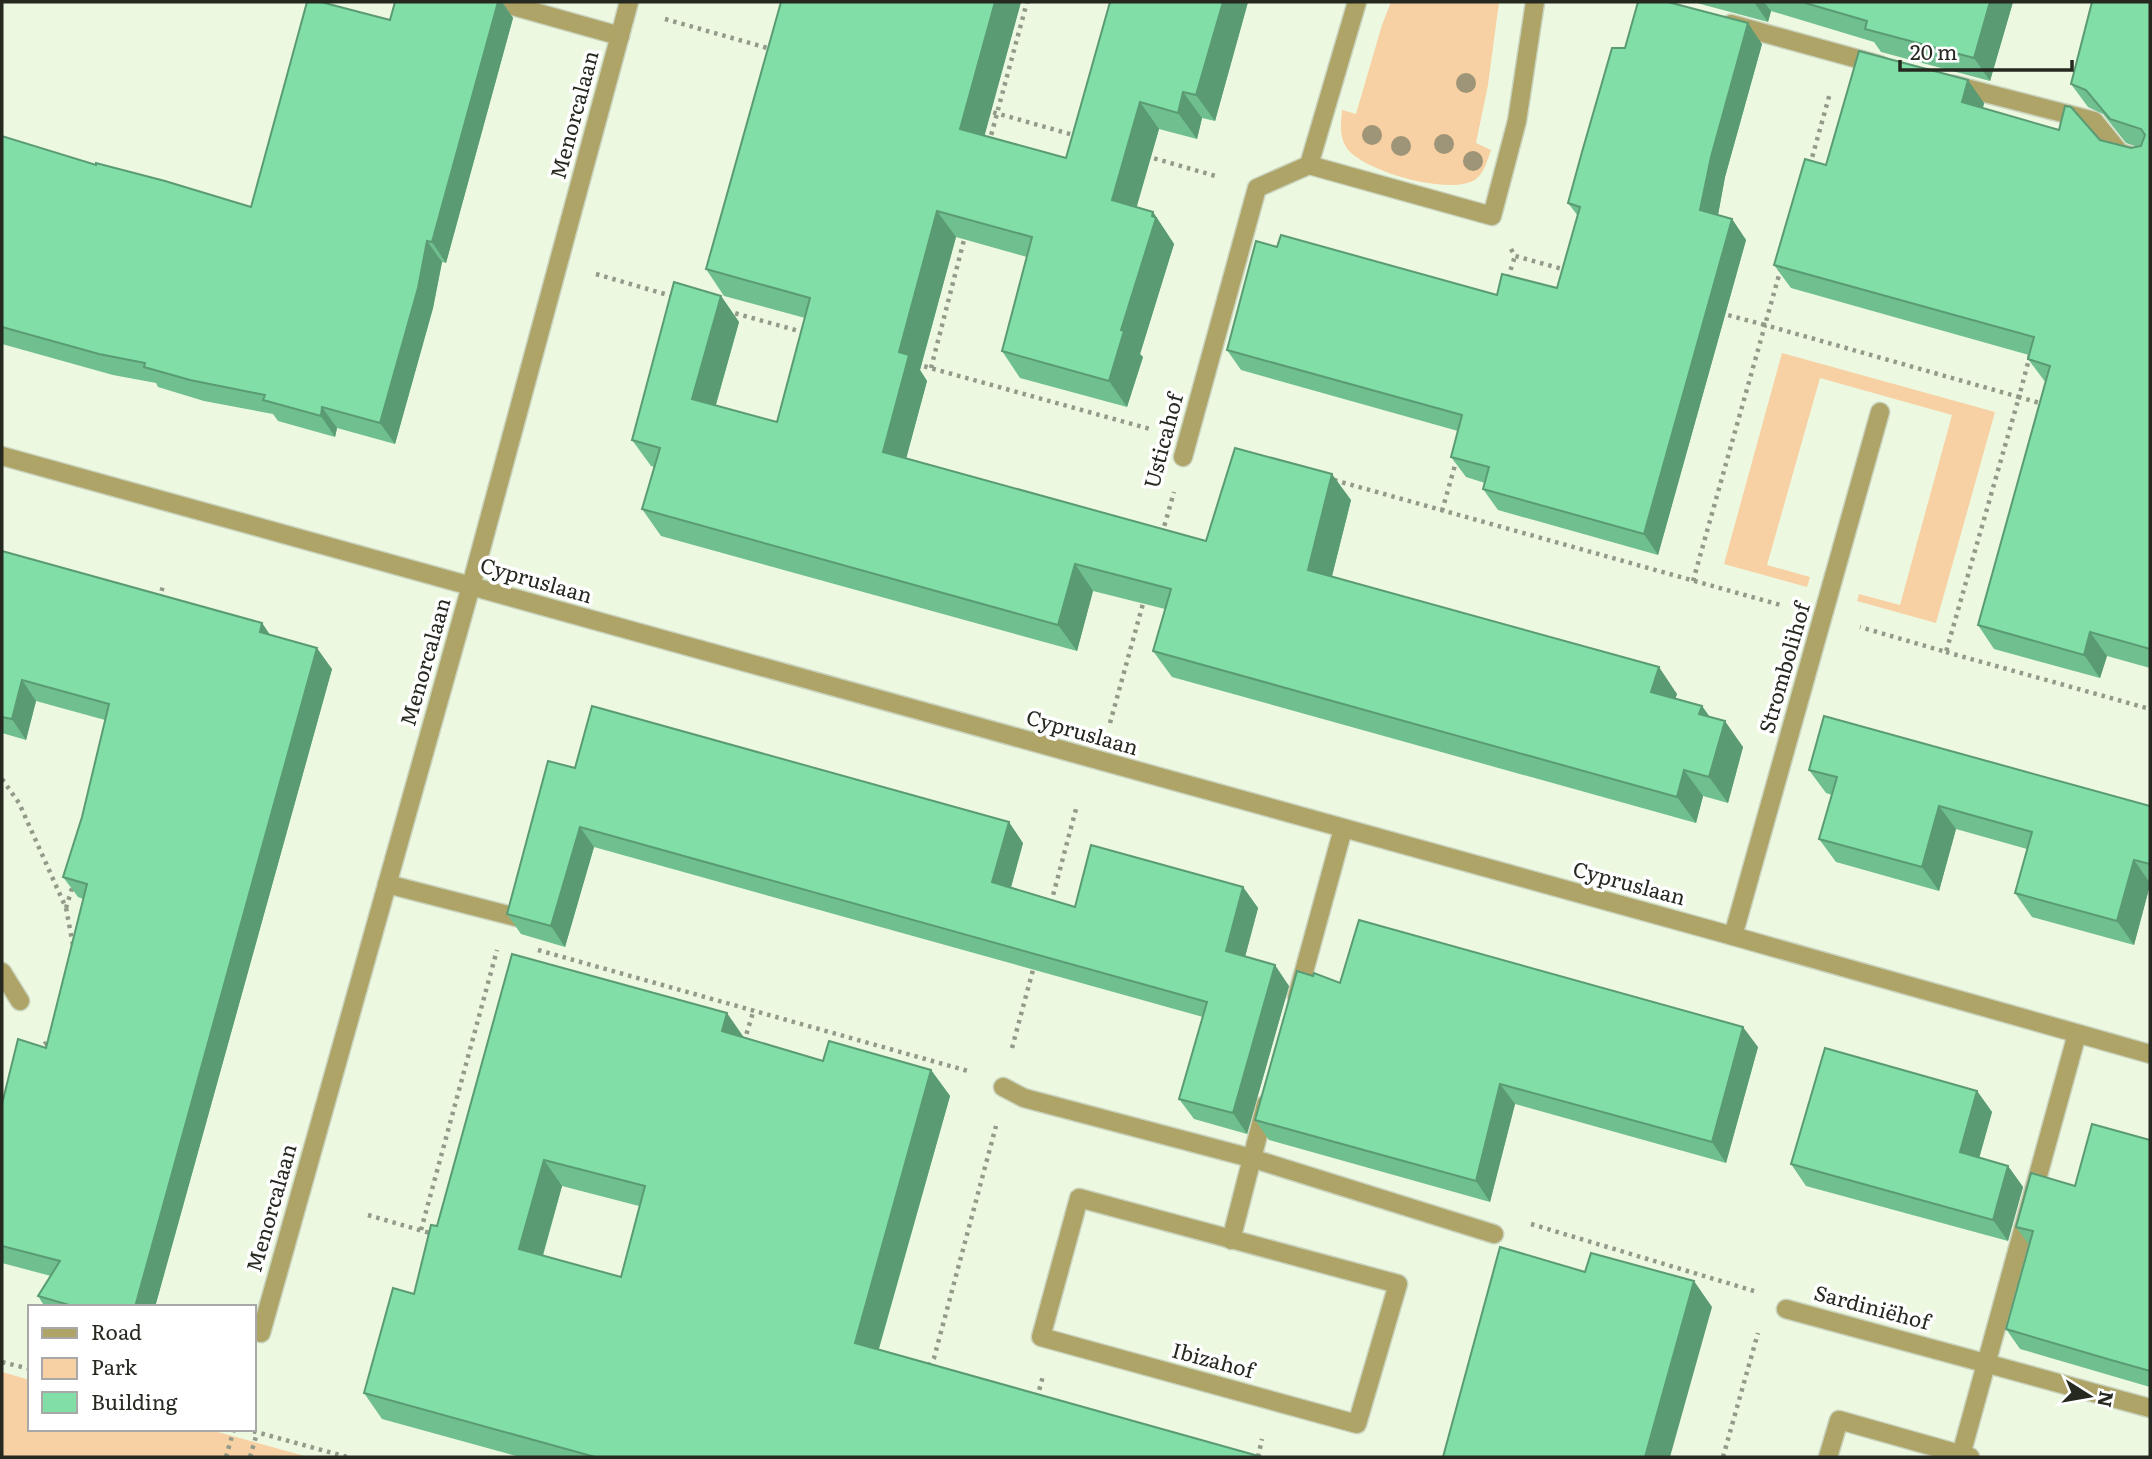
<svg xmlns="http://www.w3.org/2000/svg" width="2152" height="1459" font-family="Literata,serif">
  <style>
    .green { fill: #f7d0a3 }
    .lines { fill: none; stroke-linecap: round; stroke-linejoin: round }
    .lane-casing { stroke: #c9d3be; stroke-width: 21 }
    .street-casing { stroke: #c9d3be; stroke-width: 21 }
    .path { stroke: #929a89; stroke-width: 4.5; stroke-dasharray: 3.5 5; stroke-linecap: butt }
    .lane { stroke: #aea467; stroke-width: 18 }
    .street { stroke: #aea467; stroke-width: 18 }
    .tree { fill: #9e9478 }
    .wall { fill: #6fbf8f; fill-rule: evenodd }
    .shaded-wall { fill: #5a9b74 }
    .building { fill: #81dea6; stroke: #5a9b74; stroke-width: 2; fill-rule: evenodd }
    .labels { text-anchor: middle; stroke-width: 7; stroke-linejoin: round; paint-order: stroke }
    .street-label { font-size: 21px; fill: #252920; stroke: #fff }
  </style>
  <rect width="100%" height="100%" fill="#edf8e1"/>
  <!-- green -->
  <g class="green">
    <path d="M 1391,2 L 1499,2 L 1488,85 L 1476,143 L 1491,150 C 1488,159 1484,173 1476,179 C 1452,197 1361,171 1346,147 C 1339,135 1341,123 1342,110 L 1356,114 L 1382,25 Z"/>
    <polygon points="1782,353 1995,412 1936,623 1857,601 1859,594 1900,605 1952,415 1820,378 1767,565 1810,577 1807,587 1724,564"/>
    <polygon points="2,1372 30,1380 30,1429 207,1429 308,1457 2,1457"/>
  </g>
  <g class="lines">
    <!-- lane casing -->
    <g class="lane-casing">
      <g id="lane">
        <polyline points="499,2 620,36"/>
        <polyline points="1183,457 1257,188 1309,165"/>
        <polyline points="387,884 516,917"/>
        <polyline points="2,972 20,1001"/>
      </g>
    </g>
    <!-- street casing -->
    <g class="street-casing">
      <g id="street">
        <polyline points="1357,2 1309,165 1492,216 1517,121 1535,2"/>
        <polyline points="1731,24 1880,65"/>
        <polyline points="1954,85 2094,121 2120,153 2150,161"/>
        <polyline points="2,456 1733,936 2150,1054"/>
        <polyline points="1733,936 1880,412"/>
        <polyline points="1297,997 1343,829"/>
        <polyline points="1003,1087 1024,1098 1251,1158 1494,1234"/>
        <polygon points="1079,1198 1398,1284 1357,1424 1041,1337"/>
        <polyline points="1231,1240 1266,1104"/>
        <polyline points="1786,1309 2150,1408"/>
        <polyline points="261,1333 471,586 629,2"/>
        <polyline points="1961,1455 2077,1034"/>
        <polyline points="1828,1457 1839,1420 1970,1457"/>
      </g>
    </g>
    <!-- path -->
    <g class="path">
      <polyline points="665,19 771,49"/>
      <polyline points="985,110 1077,136"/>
      <polyline points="989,143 1027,2"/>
      <polyline points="1146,156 1219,177"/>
      <polyline points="1810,165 1830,93"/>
      <polyline points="1511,249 1515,256 1566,270"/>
      <polyline points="596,274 675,297"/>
      <polyline points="1508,278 1515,256"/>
      <polyline points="727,311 806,333"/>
      <polyline points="1720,313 1765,325 1781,268"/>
      <polyline points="2030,355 2019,397 2043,404"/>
      <polyline points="916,364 1150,429"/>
      <polyline points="931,368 965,236"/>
      <polyline points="1334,480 1784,606"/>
      <polyline points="1442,511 1457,458"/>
      <polyline points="1162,534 1174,492"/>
      <polyline points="1693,581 1765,325 2019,397 1946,652 1860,627"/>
      <polyline points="159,599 164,583"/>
      <polyline points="1946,652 2150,709"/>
      <polyline points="1110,723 1144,600"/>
      <polyline points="2,779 19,803 66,908 73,885"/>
      <polyline points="1051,903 1076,809"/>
      <polyline points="66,908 73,945"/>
      <polyline points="538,950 968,1071"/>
      <polyline points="744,1042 754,1009"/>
      <polyline points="1012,1048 1034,966"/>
      <polyline points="37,1049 46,1043 51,1036"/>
      <polyline points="368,1215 433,1234"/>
      <polyline points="1531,1224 1754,1291"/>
      <polyline points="421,1230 497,950"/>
      <polyline points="2,1362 30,1369"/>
      <polyline points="929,1366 934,1358 996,1126"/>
      <polyline points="1037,1398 1043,1376"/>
      <polyline points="245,1429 347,1457"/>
      <polyline points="226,1457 234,1429"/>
      <polyline points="250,1457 257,1433"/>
      <polyline points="1258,1457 1262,1439"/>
      <polyline points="1723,1457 1758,1333"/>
    </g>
    <!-- lane -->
    <use href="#lane" class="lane"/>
    <!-- street -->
    <use href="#street" class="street"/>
  </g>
  <!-- trees -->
  <g class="tree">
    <circle cx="1466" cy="83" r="10"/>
    <circle cx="1372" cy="135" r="10"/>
    <circle cx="1444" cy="144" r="10"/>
    <circle cx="1401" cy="146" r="10"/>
    <circle cx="1473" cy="161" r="10"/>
  </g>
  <!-- wall -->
  <g class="wall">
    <polygon points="395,2 502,2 513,18 446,263 442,262 433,308 395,444 337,428 335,437 278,421 273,414 204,401 158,387 156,383 113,375 2,344 2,136 96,165 251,207 390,20"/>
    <polygon points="781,2 1021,2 984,136 1066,158 1248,2 1215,121 1202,118 1197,139 1159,129 1136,207 1153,212 1174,244 1140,354 1143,357 1127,407 1020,378 1002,351 1027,257 956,237 920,370 927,381 906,458 1206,541 1351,500 1332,576 1677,694 1675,699 1702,706 1709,716 1743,747 1728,803 1703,796 1696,823 1172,677 1153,651 1165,609 1093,591 1077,651 661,536 642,509 654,467 651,466 632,440 721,296 739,322 716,405 777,422 805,318 724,296 706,269"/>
    <polygon points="1693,2 2013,2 1990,81 1881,52 1874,42 1771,11 1768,22"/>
    <polygon points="2150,2 2150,668 2107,656 2100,678 1994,649 1978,625 2046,383 2028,359 2029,355 1791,288 1774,265 1826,165 1984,103 1983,108 2059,130 2131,148 2138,147 2126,143 2103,114 2088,107 2071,84"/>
    <polygon points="1762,44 1725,177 1718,215 1732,219 1746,240 1658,555 1498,510 1483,489 1485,483 1466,477 1451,457 1458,431 1241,370 1227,350 1277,247 1497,295 1557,288 1578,216 1568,203"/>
    <polygon points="2,551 262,623 270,635 332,669 155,1307 45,1307 38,1296 51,1276 2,1263 2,1104 46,1048 83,899 78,897 63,877 82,817 105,720 36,701 26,740 2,733"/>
    <polygon points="575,768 1023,843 1011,887 1075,907 1243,887 1258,908 1245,957 1289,986 1247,1134 1194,1119 1179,1099 1203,1017 594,847 565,947 521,934 507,914"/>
    <polygon points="1809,770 2150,806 2150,885 2134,945 2032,917 2015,893 2027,849 1956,829 1939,891 1836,862 1819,839 1832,795 1826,793"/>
    <polygon points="1340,983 1758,1047 1726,1163 1515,1104 1490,1202 1269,1140 1255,1120"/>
    <path d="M 744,1037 L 823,1061 L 931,1070 L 950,1096 L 879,1349 L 1262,1457 L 520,1457 L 382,1419 L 364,1393 L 414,1294 L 437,1226 ZM 562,1186 L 639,1206 L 621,1277 L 543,1256 Z"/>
    <polygon points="1977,1091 1992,1112 1979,1158 2008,1166 2023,1187 2008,1241 1806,1186 1791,1164"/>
    <polygon points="2150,1140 2150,1387 2020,1349 2006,1329 2029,1245 2016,1227 2075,1186"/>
  </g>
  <!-- shaded-wall -->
  <g class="shaded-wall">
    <polygon points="498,2 502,2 513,18 446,263 432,242"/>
    <polygon points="995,2 1021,2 979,156 960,129"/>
    <polygon points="1223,2 1248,2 1215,121 1196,95"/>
    <polygon points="1754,2 1764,2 1771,11 1768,22"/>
    <polygon points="1990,2 2013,2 1990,81 1974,58"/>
    <polygon points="1748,23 1762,44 1725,177 1715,231 1700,210 1711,157"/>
    <polygon points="1968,80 1984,103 1978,126 1962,102"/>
    <polygon points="1183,92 1202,118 1197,139 1178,113"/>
    <polygon points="1140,102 1159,129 1131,227 1112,200"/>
    <polygon points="937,211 956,237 920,370 927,381 901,478 883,452 899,352"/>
    <polygon points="1153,212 1174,244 1140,354 1143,357 1127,407 1109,381 1121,330"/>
    <polygon points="1732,219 1746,240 1658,555 1644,534"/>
    <polygon points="427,241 442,262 433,308 395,444 380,423"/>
    <polygon points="721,296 739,322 710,425 692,399"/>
    <polygon points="322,407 337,428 335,437 321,416"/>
    <polygon points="1332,474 1351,500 1327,596 1308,570"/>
    <polygon points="1075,564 1093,591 1077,651 1058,625"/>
    <polygon points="262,623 276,644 260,632"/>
    <polygon points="2090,632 2107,656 2100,678 2084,655"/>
    <polygon points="317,648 332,669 155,1307 135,1307"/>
    <polygon points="1659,667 1677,694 1669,718 1651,692"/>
    <polygon points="22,680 36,701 26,740 12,719"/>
    <polygon points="1702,706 1720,732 1699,714"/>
    <polygon points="1725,721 1743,747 1728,803 1709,777"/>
    <polygon points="1684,770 1703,796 1696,823 1677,797"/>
    <polygon points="1939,806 1956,829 1939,891 1922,867"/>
    <polygon points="1009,822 1023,843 1007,902 992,882"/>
    <polygon points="580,827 594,847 565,947 551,926"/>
    <polygon points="2134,860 2150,883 2150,885 2134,945 2117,921"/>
    <polygon points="1243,887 1258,908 1241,972 1226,951"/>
    <polygon points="1275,965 1289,986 1247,1134 1233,1113"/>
    <polygon points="727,1013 745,1039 722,1031"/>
    <polygon points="1743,1027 1758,1047 1726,1163 1712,1142"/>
    <polygon points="931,1070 950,1096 873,1369 855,1343"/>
    <polygon points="1500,1084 1515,1104 1490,1202 1476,1181"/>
    <polygon points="1977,1091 1992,1112 1975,1173 1960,1152"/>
    <polygon points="544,1160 562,1186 537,1275 519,1249"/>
    <polygon points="2008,1166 2023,1187 2008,1241 1993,1220"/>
    <polygon points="1694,1281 1712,1307 1670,1457 1645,1457"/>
  </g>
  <!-- building -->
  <g class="building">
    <polygon points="307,2 321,2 390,20 395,2 498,2 432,242 427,241 418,288 380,423 322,407 321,416 263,400 265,395 190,380 144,367 145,363 99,354 2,327 2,136 96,165 96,163 165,181 251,207"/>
    <polygon points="781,2 995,2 960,129 1066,158 1110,2 1223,2 1196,95 1183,92 1178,113 1140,102 1112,200 1153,212 1152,216 1156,218 1121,330 1124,331 1109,381 1002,351 1032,237 937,211 899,352 909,355 883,452 1206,541 1235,448 1332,474 1308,570 1659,667 1651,692 1702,706 1699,714 1725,721 1709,777 1684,770 1677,797 1153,651 1171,589 1075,564 1058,625 642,509 660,448 632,440 674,282 721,296 692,399 777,422 810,298 706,269"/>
    <polygon points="1638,2 1668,2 1748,23 1711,157 1700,210 1732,219 1644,534 1483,489 1489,467 1451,457 1462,415 1227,350 1256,241 1277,247 1281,235 1497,295 1502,274 1557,288 1580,207 1568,203 1582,152 1612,48 1625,48"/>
    <polygon points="1802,2 1990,2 1974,58 1865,29 1867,21"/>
    <polygon points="2092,2 2150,2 2150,649 2090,632 2084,655 1978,625 2050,366 2028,359 2034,337 1774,265 1805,159 1826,165 1859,51 1968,80 1962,102 2059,130 2065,106 2071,107 2100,140 2131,148 2141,146 2145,135 2141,129 2110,119 2086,90 2071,84"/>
    <polygon points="2,551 262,623 260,632 317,648 135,1307 76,1307 38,1296 60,1261 2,1246 2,1104 18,1039 46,1048 87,884 63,877 82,817 109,704 22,680 12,719 2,717"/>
    <polygon points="592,706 1009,822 992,882 1075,907 1091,845 1243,887 1226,951 1275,965 1233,1113 1179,1099 1207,1002 580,827 551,926 507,914 548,761 575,768"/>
    <polygon points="1824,716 2150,806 2150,864 2134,860 2117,921 2015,893 2032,832 1939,806 1922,867 1819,839 1837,777 1809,770"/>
    <polygon points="1359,920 1743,1027 1712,1142 1500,1084 1476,1181 1255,1120 1297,971 1313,976 1314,973 1340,983"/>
    <path d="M 512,954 L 727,1013 L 722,1031 L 823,1061 L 829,1041 L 931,1070 L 855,1343 L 1262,1457 L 595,1457 L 364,1393 L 393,1288 L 414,1294 L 431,1225 L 437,1226 ZM 544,1160 L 645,1186 L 621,1277 L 519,1249 Z"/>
    <polygon points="1825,1048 1977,1091 1960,1152 2008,1166 1993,1220 1791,1164"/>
    <polygon points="2092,1124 2150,1140 2150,1371 2111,1360 2006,1329 2033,1231 2016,1227 2031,1173 2075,1186"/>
    <polygon points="1500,1247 1585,1272 1591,1253 1694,1281 1645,1457 1443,1457"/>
  </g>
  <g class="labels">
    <!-- street labels -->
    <g class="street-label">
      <text transform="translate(575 115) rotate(-75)" y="7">Menorcalaan</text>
      <text transform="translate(1164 441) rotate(-75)" y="7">Usticahof</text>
      <text transform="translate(536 581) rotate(16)" y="7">Cypruslaan</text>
      <text transform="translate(426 662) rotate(-74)" y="7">Menorcalaan</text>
      <text transform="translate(1785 668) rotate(-74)" y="7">Strombolihof</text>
      <text transform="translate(1082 733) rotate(16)" y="7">Cypruslaan</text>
      <text transform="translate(1629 884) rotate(15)" y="7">Cypruslaan</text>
      <text transform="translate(272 1208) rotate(-74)" y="7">Menorcalaan</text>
      <text transform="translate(1872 1308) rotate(15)" y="7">Sardiniëhof</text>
      <text transform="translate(1213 1361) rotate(15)" y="7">Ibizahof</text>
    </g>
  </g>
  <!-- border -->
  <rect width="2152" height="1459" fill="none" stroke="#252920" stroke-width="7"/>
  <!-- legend -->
  <rect x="28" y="1305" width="228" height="126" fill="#ffffff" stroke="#a8a9a6" stroke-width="2"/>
  <rect x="42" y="1328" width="35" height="10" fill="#aea467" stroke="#a8a9a6" stroke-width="2"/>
  <text x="91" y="1340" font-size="21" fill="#252920">Road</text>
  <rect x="42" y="1358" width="35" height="21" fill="#f7d0a3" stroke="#a8a9a6" stroke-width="2"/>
  <text x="91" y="1375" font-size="21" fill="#252920">Park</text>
  <rect x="42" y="1392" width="35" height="21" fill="#81dea6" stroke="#a8a9a6" stroke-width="2"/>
  <text x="91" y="1410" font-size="21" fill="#252920">Building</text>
  <!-- north arrow -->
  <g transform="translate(2089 1396) rotate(101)" stroke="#ffffff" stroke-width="5" paint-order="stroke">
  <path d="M0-5L12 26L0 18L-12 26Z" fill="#252920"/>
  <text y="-10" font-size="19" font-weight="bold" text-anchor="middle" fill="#252920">N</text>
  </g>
  <!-- scale -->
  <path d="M1900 60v10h172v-10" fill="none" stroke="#252920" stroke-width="3.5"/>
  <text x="1910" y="60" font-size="21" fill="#252920" stroke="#ffffff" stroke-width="5" paint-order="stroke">20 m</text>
</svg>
